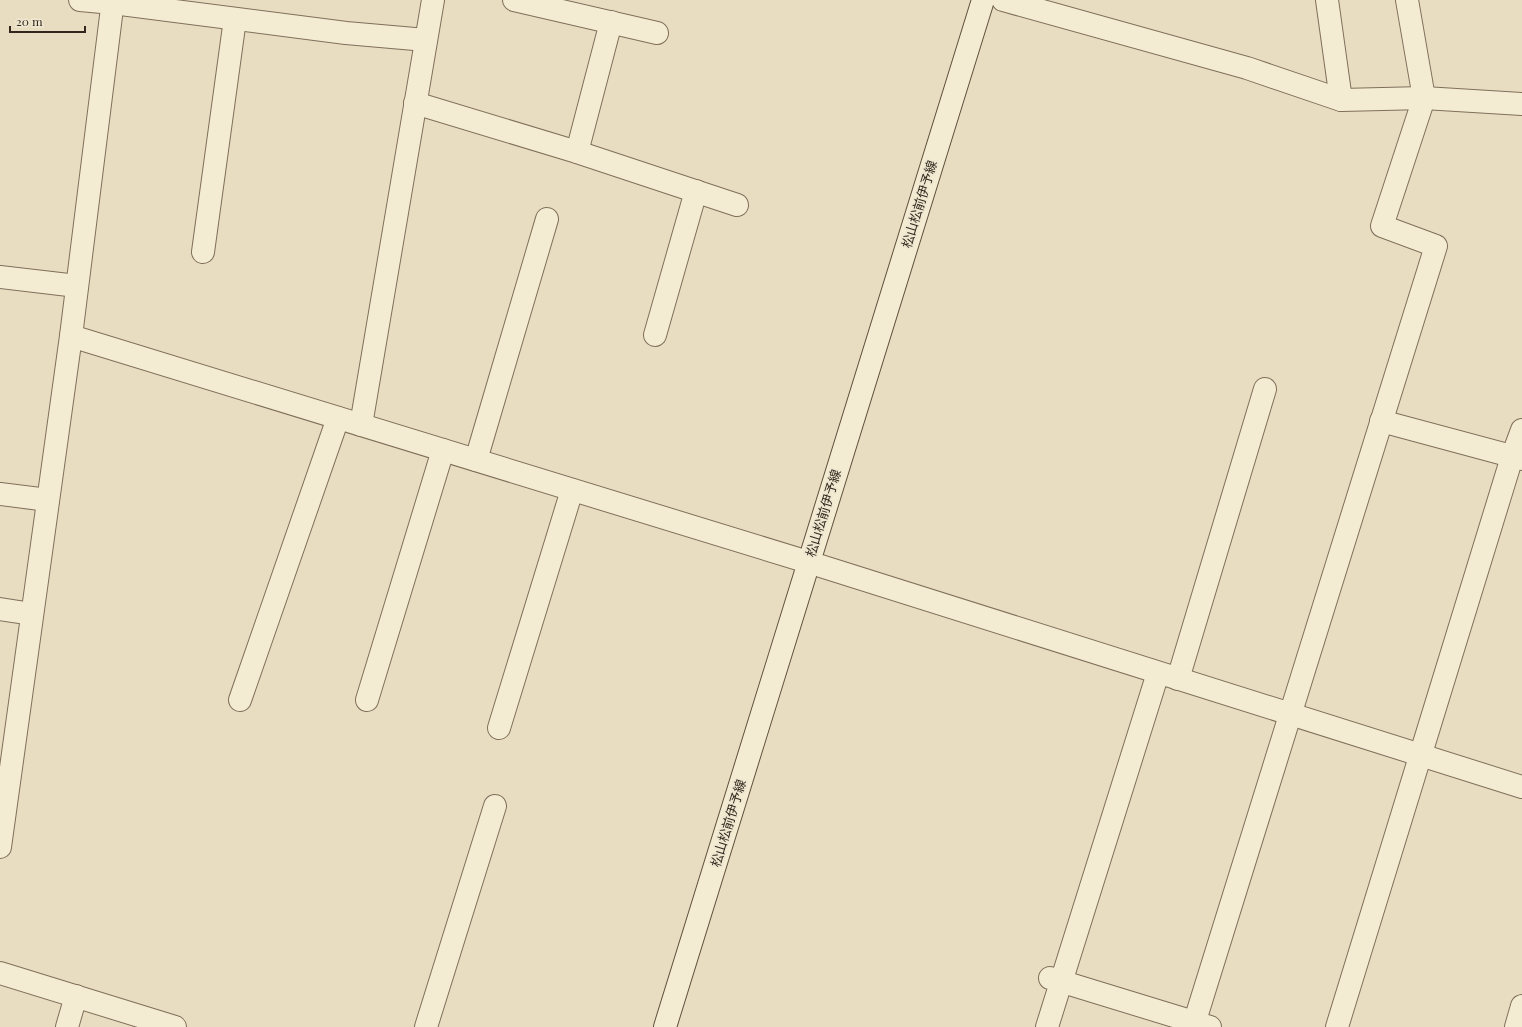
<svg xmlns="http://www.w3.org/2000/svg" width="1522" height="1027" font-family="'Playfair Display','Noto Sans JP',serif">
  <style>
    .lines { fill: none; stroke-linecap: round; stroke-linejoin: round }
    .street-casing { stroke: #806f5b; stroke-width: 24 }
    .secondary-casing { stroke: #61503e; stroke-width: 24 }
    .street { stroke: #f4ebd3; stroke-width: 22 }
    .secondary { stroke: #f4ebd3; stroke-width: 22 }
    .labels { text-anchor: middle; stroke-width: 3.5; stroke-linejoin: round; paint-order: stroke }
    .street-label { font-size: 13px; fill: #31271d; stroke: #f0e7d0 }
  </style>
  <rect width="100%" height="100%" fill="#e8ddc1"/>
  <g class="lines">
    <!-- street casing -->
    <g class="street-casing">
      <g id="street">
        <polyline points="80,0 113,3 346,33 426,40"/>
        <polyline points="514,0 657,33"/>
        <polyline points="1003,0 1247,68 1341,100 1424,98 1522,104"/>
        <polyline points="1327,0 1341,100"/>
        <polyline points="415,103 577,152 737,205"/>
        <polyline points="577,152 611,22"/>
        <polyline points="203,252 235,19"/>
        <polyline points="0,277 77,286"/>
        <polyline points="655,335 696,191"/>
        <polyline points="71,336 808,562 1522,787"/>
        <polyline points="1381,421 1522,459"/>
        <polyline points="361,425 433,0"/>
        <polyline points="476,460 547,219"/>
        <polyline points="0,494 48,500"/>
        <polyline points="0,609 32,614"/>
        <polyline points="1178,679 1265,389"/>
        <polyline points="240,700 338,418"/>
        <polyline points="367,700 443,450"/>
        <polyline points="499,728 572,490"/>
        <polyline points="0,847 71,336 113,0"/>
        <polyline points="0,973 175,1027"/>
        <polyline points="1050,978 1210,1027"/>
        <polyline points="67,1027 76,996"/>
        <polyline points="426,1027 495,806"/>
        <polyline points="1047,1027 1158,673"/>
        <polyline points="1193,1027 1436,246 1382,226 1424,98 1407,0"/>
        <polyline points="1337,1027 1512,457 1522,430"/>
        <polyline points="1516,1027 1522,1006"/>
      </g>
    </g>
    <!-- secondary casing -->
    <g class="secondary-casing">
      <polyline id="secondary" points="665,1027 983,0"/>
    </g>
    <!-- street -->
    <use href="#street" class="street"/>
    <!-- secondary -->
    <use href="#secondary" class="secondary"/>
  </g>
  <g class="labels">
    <!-- street labels -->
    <g class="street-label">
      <text transform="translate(919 204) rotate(-73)" y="5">松山松前伊予線</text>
      <text transform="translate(823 513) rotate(-73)" y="5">松山松前伊予線</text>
      <text transform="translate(728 823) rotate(-73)" y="5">松山松前伊予線</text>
    </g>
  </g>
  <!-- scale -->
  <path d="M10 26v6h75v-6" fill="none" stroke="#31271d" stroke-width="2"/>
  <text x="16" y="26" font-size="12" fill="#31271d" stroke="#f0e7d0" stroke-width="3" paint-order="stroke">20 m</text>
</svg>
